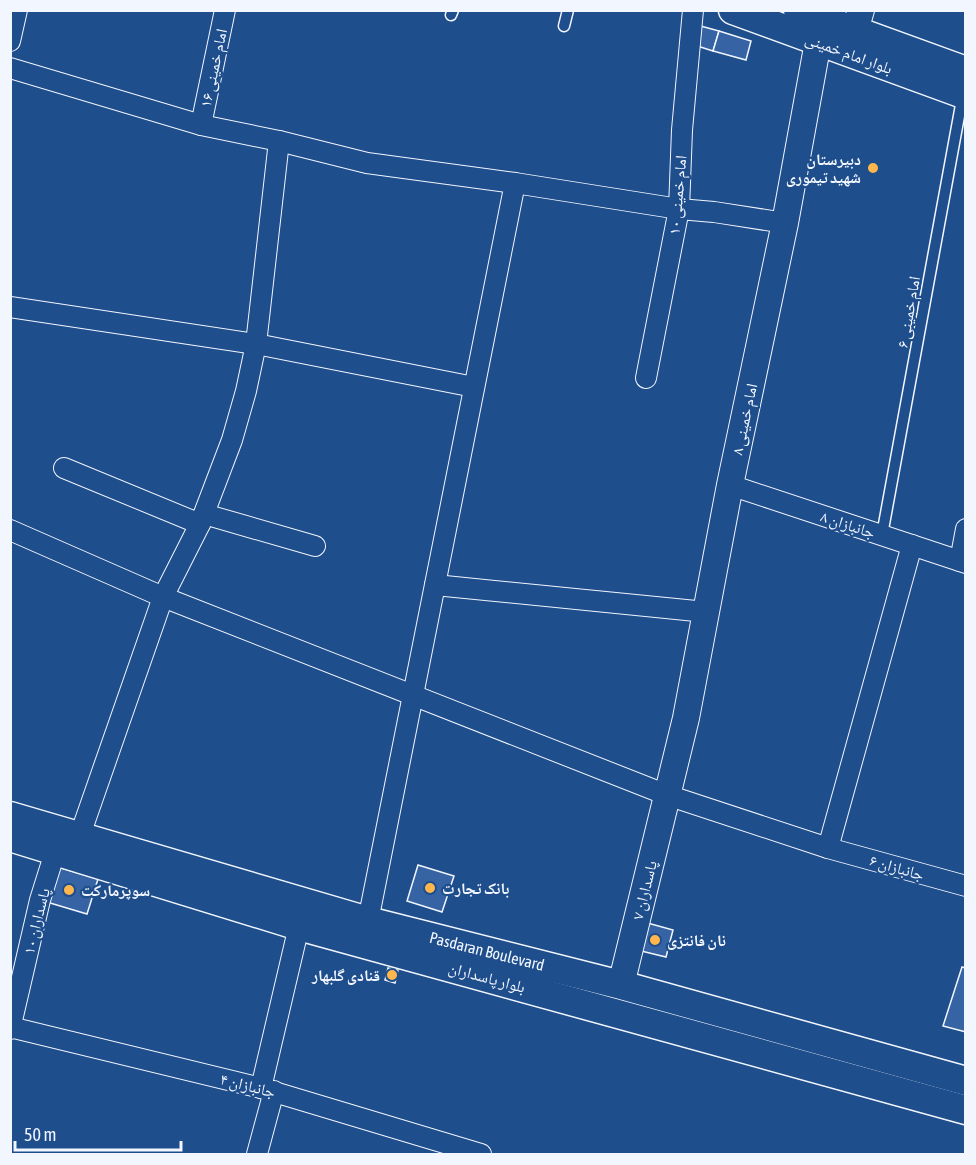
<svg xmlns="http://www.w3.org/2000/svg" width="976" height="1165" font-family="'Asap Condensed','Noto Naskh Arabic',sans-serif">
  <style>
    .building { fill: #3563a3; stroke: #f2f6ff; stroke-width: 1.5 }
    .lines { fill: none; stroke-linecap: round; stroke-linejoin: round }
    .service-casing { stroke: #f2f6ff; stroke-width: 13 }
    .minor-casing { stroke: #f2f6ff; stroke-width: 22 }
    .tertiary-casing { stroke: #f2f6ff; stroke-width: 28 }
    .secondary-casing { stroke: #f2f6ff; stroke-width: 31 }
    .service { stroke: #1f4e8c; stroke-width: 10 }
    .minor { stroke: #1f4e8c; stroke-width: 20 }
    .tertiary { stroke: #1f4e8c; stroke-width: 26 }
    .secondary { stroke: #1f4e8c; stroke-width: 28 }
    .poi-dot { fill: #ffb74d; stroke: #1f4e8c; stroke-width: 2 }
    .labels { text-anchor: middle; stroke-width: 4.5; stroke-linejoin: round; paint-order: stroke }
    .street-label { font-size: 16px; fill: #f2f6ff; stroke: #1f4e8c }
    .poi-label { font-size: 16px; font-weight: bold; fill: #f2f6ff; stroke: #1f4e8c; text-anchor: start }
  </style>
  <rect width="100%" height="100%" fill="#1f4e8c"/>
  <!-- building -->
  <g class="building">
    <polygon points="697,25 719,31 713,51 691,44"/>
    <polygon points="719,31 751,41 746,60 713,51"/>
    <polygon points="51,865 98,879 87,914 40,900"/>
    <polygon points="418,865 454,876 442,912 407,901"/>
    <polygon points="644,922 673,930 666,957 637,950"/>
    <polygon points="962,967 966,968 966,1032 943,1026"/>
    <polygon points="388,968 398,970 395,983 385,980"/>
  </g>
  <g class="lines">
    <!-- service casing -->
    <g class="service-casing">
      <g id="service">
        <polyline points="451,15 453,10"/>
        <polyline points="564,26 568,10"/>
        <polyline points="882,535 963,94"/>
      </g>
    </g>
    <!-- minor casing -->
    <g class="minor-casing">
      <g id="minor">
        <polyline points="10,41 17,10"/>
        <polyline points="10,68 201,125 279,141 367,163 515,183 679,209 714,212 785,223"/>
        <polyline points="201,125 225,10"/>
        <polyline points="10,307 256,344 474,387"/>
        <polyline points="646,378 679,209 682,130 693,10"/>
        <polyline points="64,468 200,524"/>
        <polyline points="730,485 966,563"/>
        <polyline points="204,514 315,546"/>
        <polyline points="10,530 163,597 667,795 828,848 966,886"/>
        <polyline points="960,561 966,529"/>
        <polyline points="435,585 706,612"/>
        <polyline points="80,835 163,597 200,524 232,440 246,391 256,344 279,141"/>
        <polyline points="828,848 912,545"/>
        <polyline points="368,921 515,183"/>
        <polyline points="10,1027 261,1088 481,1154"/>
        <polyline points="10,1029 40,900 56,849"/>
        <polyline points="261,1088 299,926"/>
        <polyline points="257,1154 274,1091"/>
      </g>
    </g>
    <!-- tertiary casing -->
    <g class="tertiary-casing">
      <g id="tertiary">
        <polyline points="855,31 861,10"/>
        <polyline points="621,985 686,718 730,485 785,223 818,42"/>
      </g>
    </g>
    <!-- secondary casing -->
    <g class="secondary-casing">
      <g id="secondary">
        <polyline points="733,10 966,95"/>
        <polyline points="798,10 966,71"/>
        <polyline points="10,816 368,921 621,985 966,1081"/>
        <polyline points="10,837 299,926 966,1110"/>
      </g>
    </g>
    <!-- service -->
    <use href="#service" class="service"/>
    <!-- minor -->
    <use href="#minor" class="minor"/>
    <!-- tertiary -->
    <use href="#tertiary" class="tertiary"/>
    <!-- secondary -->
    <use href="#secondary" class="secondary"/>
  </g>
  <!-- markers -->
  <g class="poi-dot">
    <circle cx="873" cy="168" r="6"/>
    <circle cx="430" cy="888" r="6"/>
    <circle cx="69" cy="890" r="6"/>
    <circle cx="655" cy="940" r="6"/>
    <circle cx="392" cy="975" r="6"/>
  </g>
  <g class="labels">
    <!-- street labels -->
    <g class="street-label">
      <text transform="translate(849 53) rotate(20)" y="6">بلوار امام خمینی</text>
      <text transform="translate(213 68) rotate(-78)" y="6">امام خمینی ۱۶</text>
      <text transform="translate(677 195) rotate(-85)" y="6">امام خمینی ۱۰</text>
      <text transform="translate(908 312) rotate(-80)" y="6">امام خمینی ۶</text>
      <text transform="translate(744 419) rotate(-78)" y="6">امام خمینی ۸</text>
      <text transform="translate(848 524) rotate(18)" y="6">جانبازان ۸</text>
      <text transform="translate(897 867) rotate(16)" y="6">جانبازان ۶</text>
      <text transform="translate(644 890) rotate(-76)" y="6">پاسداران ۷</text>
      <text transform="translate(36 921) rotate(-76)" y="6">پاسداران ۱۰</text>
      <text transform="translate(487 951) rotate(14)" y="6">Pasdaran Boulevard</text>
      <text transform="translate(487 977) rotate(15)" y="6">بلوار پاسداران</text>
      <text transform="translate(248 1085) rotate(14)" y="6">جانبازان ۴</text>
    </g>
    <!-- poi labels -->
    <g class="poi-label">
      <text x="861" y="165" text-anchor="end">دبیرستان<tspan x="861" dy="18">شهید تیموری</tspan></text>
      <text x="442" y="894">بانک تجارت</text>
      <text x="81" y="896">سوپرمارکت</text>
      <text x="667" y="946">نان فانتزی</text>
      <text x="380" y="981" text-anchor="end">قنادی گلبهار</text>
    </g>
  </g>
  <!-- border -->
  <rect width="976" height="1165" fill="none" stroke="#f2f6ff" stroke-width="24"/>
  <!-- scale -->
  <path d="M15 1141v9h166v-9" fill="none" stroke="#f2f6ff" stroke-width="3"/>
  <text x="24" y="1141" font-size="18" fill="#f2f6ff" stroke="#1f4e8c" stroke-width="4.5" paint-order="stroke">50 m</text>
</svg>
